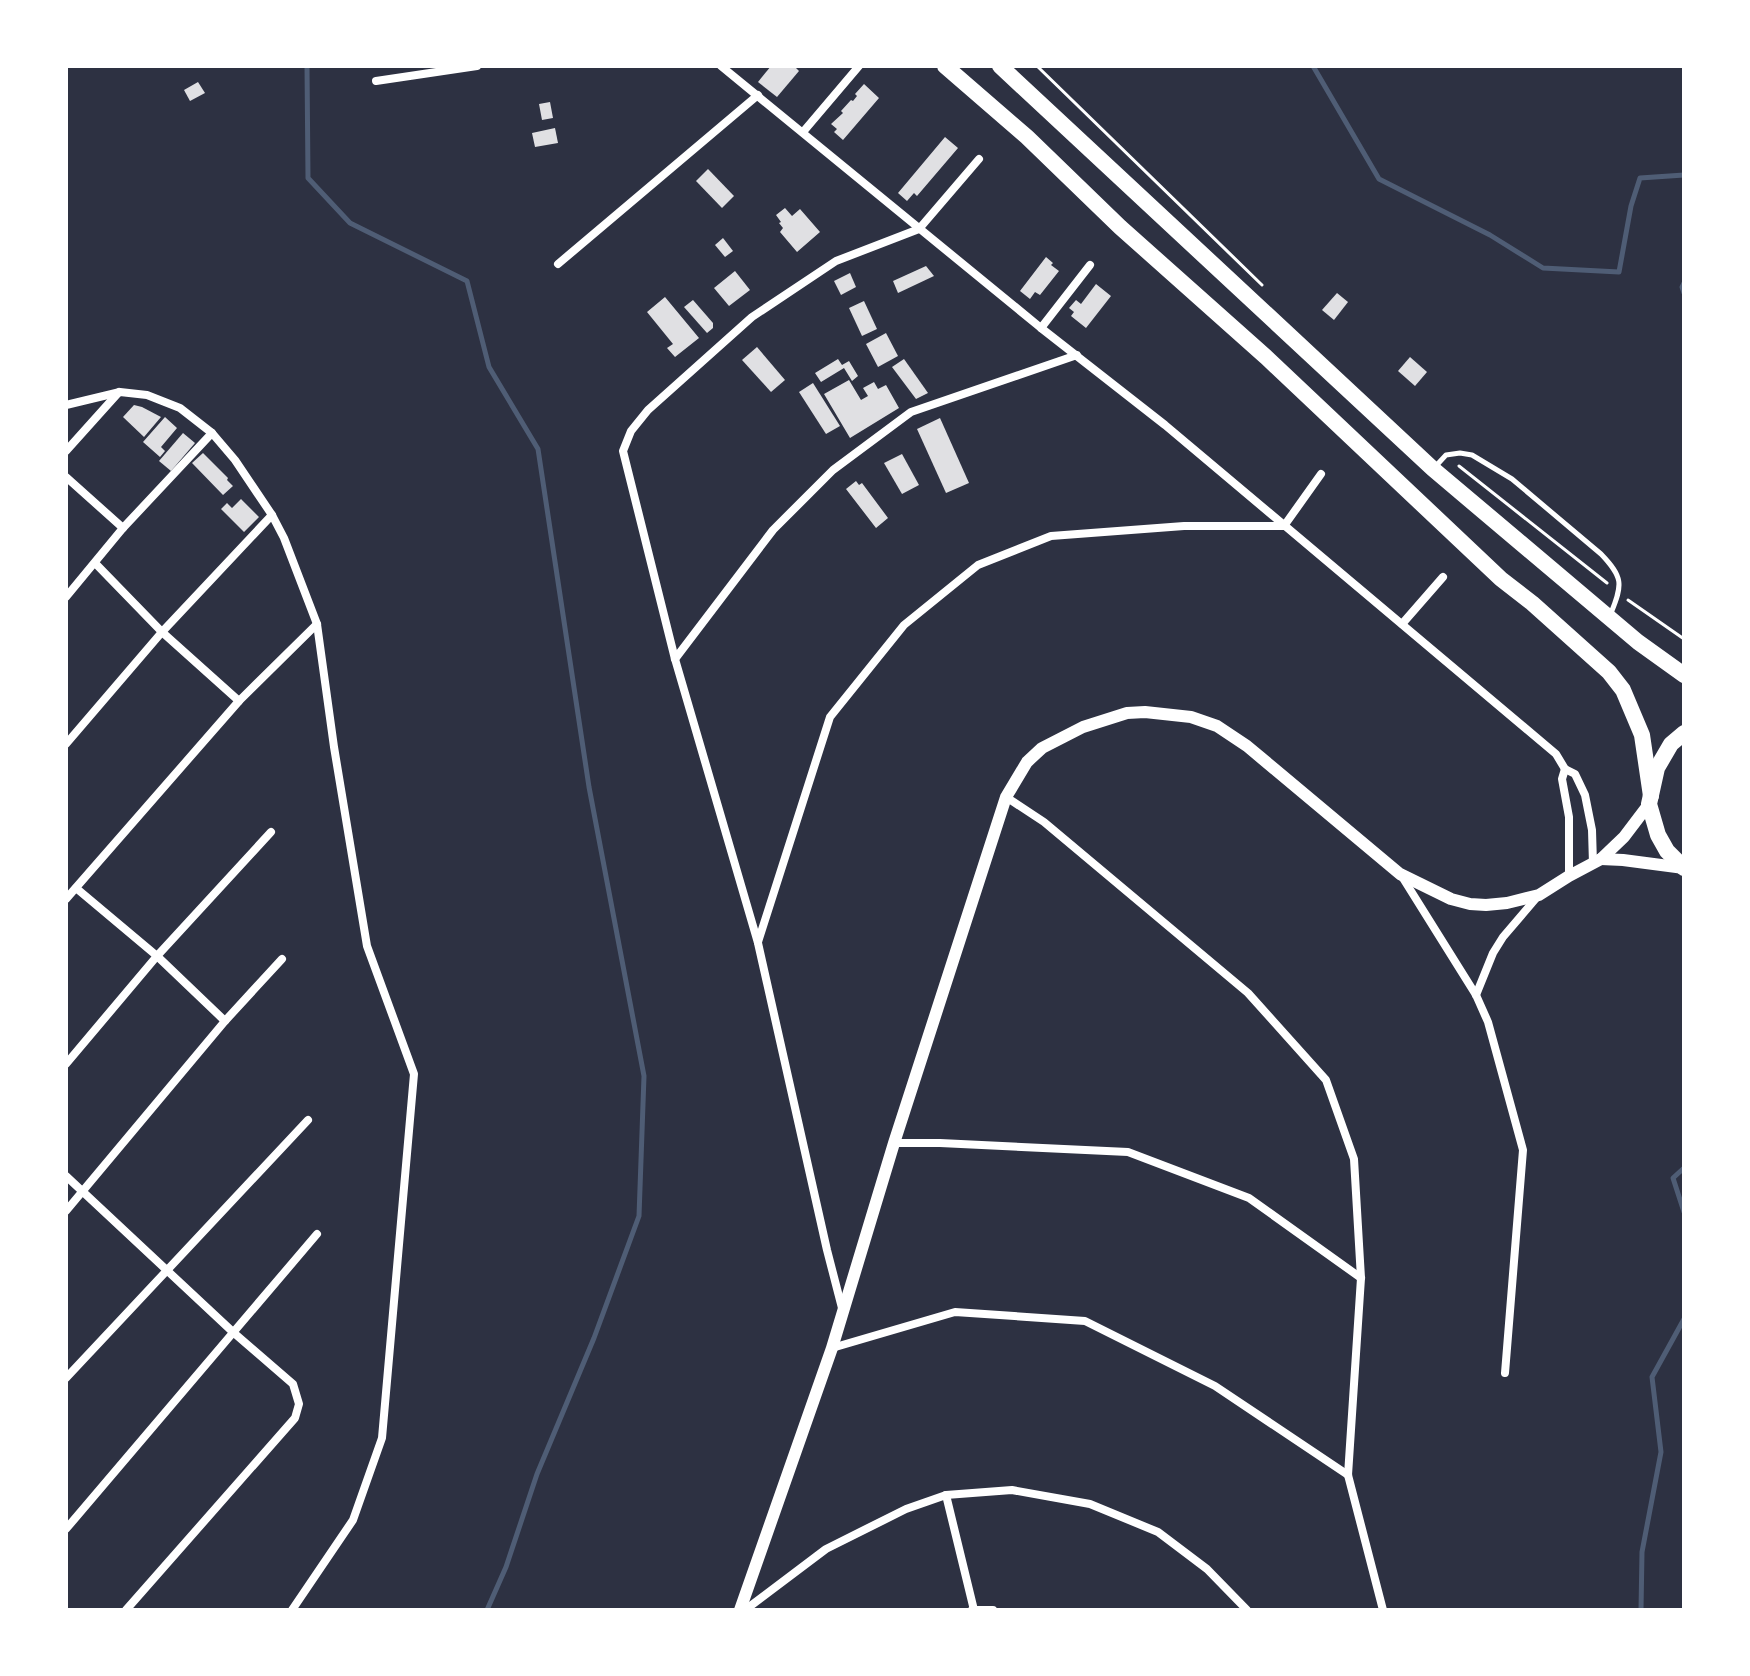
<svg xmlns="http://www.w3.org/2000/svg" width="1750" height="1676" font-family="Jost,sans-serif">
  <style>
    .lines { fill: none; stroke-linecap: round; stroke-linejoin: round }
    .stream { stroke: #4f5d75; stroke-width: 5 }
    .building { fill: #e0e0e3 }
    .path { stroke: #fff; stroke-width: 3 }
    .service { stroke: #fff; stroke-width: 5 }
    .minor { stroke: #fff; stroke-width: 8 }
    .tertiary { stroke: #fff; stroke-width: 12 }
    .trunk { stroke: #fff; stroke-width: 16 }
  </style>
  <rect width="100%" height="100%" fill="#2d3142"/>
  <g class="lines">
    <!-- stream -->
    <g class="stream">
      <polyline points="307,66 308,178 350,223 467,281 489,367 538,449 589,787 644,1076 639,1216 594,1338 537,1474 506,1567 487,1610"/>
      <polyline points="1313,66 1379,179 1490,235 1543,268 1619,272 1631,206 1640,178 1684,175"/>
      <polyline points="1684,283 1682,287 1684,293"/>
      <polyline points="1684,1168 1673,1178 1684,1212"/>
      <polyline points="1641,1610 1642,1552 1661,1452 1652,1377 1684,1319"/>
    </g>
  </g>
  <!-- building -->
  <g class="building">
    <polygon points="771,66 794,66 799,71 777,97 758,82"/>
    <polygon points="198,82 205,93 190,101 184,90"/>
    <polygon points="864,84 879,98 843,140 834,132 837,129 831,124 843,113 841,111 851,100 853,101 857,96 855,94"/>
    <polygon points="550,102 553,118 542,120 539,104"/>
    <polygon points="555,128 558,143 535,147 532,133"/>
    <polygon points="945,137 958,148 917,196 914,193 907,201 898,193"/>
    <polygon points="708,169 734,196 722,208 696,181"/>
    <polygon points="785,208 792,216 800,209 820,232 797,252 780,232 783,228 779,223 781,222 776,215"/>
    <polygon points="723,238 733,251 725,257 715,245"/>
    <polygon points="1046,257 1053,263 1051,265 1059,271 1040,295 1035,292 1030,299 1020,291"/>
    <polygon points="926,266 934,276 898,293 893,281"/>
    <polygon points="735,271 750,290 729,306 714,288"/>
    <polygon points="850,273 856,287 841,295 834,281"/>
    <polygon points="1096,284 1111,296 1086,328 1071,316 1074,312 1069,308 1076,300 1081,304"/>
    <polygon points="1337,293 1348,302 1334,320 1322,310"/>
    <polygon points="665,297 699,338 675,357 667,348 673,344 647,312"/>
    <polygon points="693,300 713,323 713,328 707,333 684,307"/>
    <polygon points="864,301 877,329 862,336 849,308"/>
    <polygon points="886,333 898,356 878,367 866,344"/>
    <polygon points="757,347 785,380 771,392 742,360"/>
    <polygon points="1410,357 1427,372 1415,386 1398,371"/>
    <polygon points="838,359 842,365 849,361 858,376 852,381 844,368 821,382 815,373"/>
    <polygon points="904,359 928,393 916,399 892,367"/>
    <polygon points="849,380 861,400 868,396 863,388 874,382 878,389 886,385 899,408 850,438 824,394"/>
    <polygon points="813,383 840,426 826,434 799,392"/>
    <polygon points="134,405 142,407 161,417 144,437 123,417"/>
    <polygon points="165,417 177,428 161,447 165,451 160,457 143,442"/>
    <polygon points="940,418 969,483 946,493 917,429"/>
    <polygon points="183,433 195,443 171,471 159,461"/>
    <polygon points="203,453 228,478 227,480 233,486 223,495 192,463"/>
    <polygon points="902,454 919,485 902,494 884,463"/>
    <polygon points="856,481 859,485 862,483 888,518 876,528 846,489"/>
    <polygon points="241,499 259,517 244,532 221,509 227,503 232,508"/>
  </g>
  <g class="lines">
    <!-- path -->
    <g class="path">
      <polyline points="1037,66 1262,285"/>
      <polyline points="1459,466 1607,583"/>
      <polyline points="1628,600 1684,639"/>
    </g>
    <!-- service -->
    <path class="service" d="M 1434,468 L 1446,455 L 1460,453 L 1472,455 L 1512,479 L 1601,554 C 1623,577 1623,584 1611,613"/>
    <!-- minor -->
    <g class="minor">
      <polyline points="721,66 1041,328 1165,425 1556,754 1565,769 1575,774 1585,795 1592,830 1593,864"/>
      <polyline points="376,81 477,66"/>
      <polyline points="803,132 859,66"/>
      <polyline points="558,264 758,95"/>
      <polyline points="1041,328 1090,265"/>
      <polyline points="66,405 120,392 147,395 180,408 212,433 235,460 272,515 284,538 317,624 334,747 367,946 414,1074 382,1438 353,1520 292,1610"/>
      <polyline points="66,451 119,392"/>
      <polyline points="66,477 123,528"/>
      <polyline points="95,563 162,632 239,701"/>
      <polyline points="66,597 123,528 212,433"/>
      <polyline points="1402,624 1443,577"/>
      <polyline points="675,659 773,530 833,470 911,412 1077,355"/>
      <polyline points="66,744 162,632 272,515"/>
      <polyline points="1565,769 1562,779 1569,817 1569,876"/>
      <polyline points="1006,797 1044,822 1248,993 1326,1080 1354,1159 1361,1278 1348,1475 1383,1610"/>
      <polyline points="1401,875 1476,995 1488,1022 1523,1150 1505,1373"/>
      <polyline points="76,888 157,956 225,1021"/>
      <polyline points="66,899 239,701 317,624"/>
      <polyline points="758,942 830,717 904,625 978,565 1051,536 1184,526 1284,526 1321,474"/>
      <polyline points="1476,995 1493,953 1503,937 1538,896"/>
      <polyline points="66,1064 157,956 271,832"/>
      <polyline points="894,1143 940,1143 1128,1152 1249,1198 1361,1278"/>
      <polyline points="66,1176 234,1333 293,1384 299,1404 295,1418 126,1610"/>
      <polyline points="66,1211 225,1021 282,959"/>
      <polyline points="842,1308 827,1250 758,943 675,659 623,451 631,431 648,410 752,317 836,261 919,229 979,159"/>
      <polyline points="832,1348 955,1312 1085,1321 1215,1386 1348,1475"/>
      <polyline points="66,1378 308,1120"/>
      <polyline points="946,1495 974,1610"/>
      <polyline points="66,1529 317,1234"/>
      <polyline points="745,1610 826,1549 906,1509 946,1495 1012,1490 1090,1504 1158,1532 1207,1569 1247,1610"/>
      <polyline points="972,1610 993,1610"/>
    </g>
    <!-- tertiary -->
    <g class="tertiary">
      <polyline points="1601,859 1623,860 1684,868"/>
      <polyline points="740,1610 832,1348 894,1143 1006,797 1027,762 1042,748 1083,727 1127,713 1145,712 1191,717 1217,726 1247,746 1400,874 1451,899 1470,904 1486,905 1507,903 1539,895 1569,876 1601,859 1624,837 1649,804"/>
    </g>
    <!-- trunk -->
    <g class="trunk">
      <polyline points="945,66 1027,137 1120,227 1266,357 1501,579 1532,603 1609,672 1623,690 1642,735 1651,796"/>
      <polyline points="1000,66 1433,469 1638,642 1684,675"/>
      <polyline points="1684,733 1671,744 1657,768 1649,804 1658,835 1667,851 1684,868"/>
    </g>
  </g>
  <!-- border -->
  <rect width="1750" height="1676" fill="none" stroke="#ffffff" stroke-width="136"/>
</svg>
